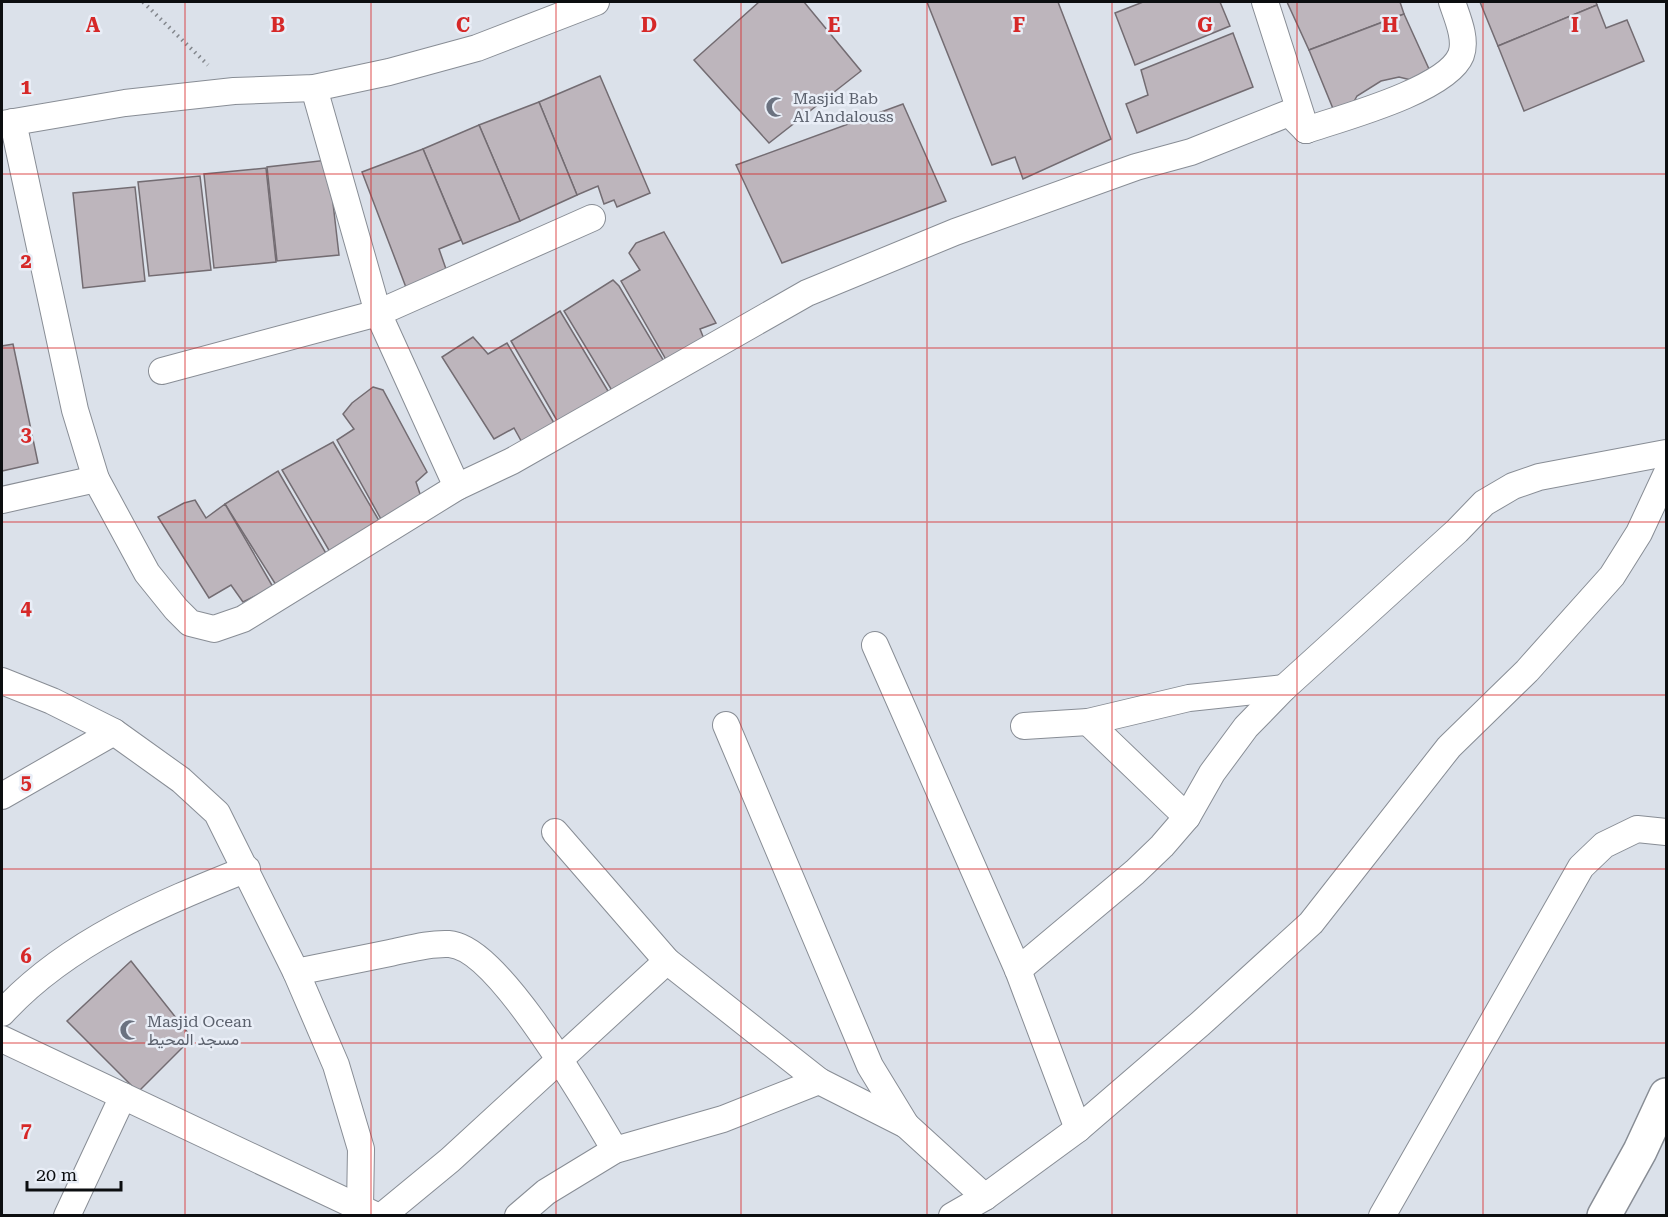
<svg xmlns="http://www.w3.org/2000/svg" width="1668" height="1217" font-family="'Roboto Serif',Vazirmatn,serif">
  <style>
    .building { fill: #bdb5bc; stroke: #736c72; stroke-width: 1.5 }
    .lines { fill: none; stroke-linecap: round; stroke-linejoin: round }
    .street-casing { stroke: #888d95; stroke-width: 28 }
    .secondary-casing { stroke: #888d95; stroke-width: 36 }
    .path { stroke: #83878d; stroke-width: 4; stroke-dasharray: 1.5 4.5; stroke-linecap: butt }
    .street { stroke: #fff; stroke-width: 26 }
    .secondary { stroke: #fff; stroke-width: 33 }
    .grid { fill: none; stroke: #d62828; stroke-width: 1.5; stroke-opacity: 0.55 }
    .labels { text-anchor: middle; stroke-width: 5; stroke-linejoin: round; paint-order: stroke }
    .worship-label { font-size: 16px; fill: #5b616d; stroke: #e9eef7; text-anchor: start }
    .grid-label { font-size: 20px; text-anchor: middle; font-weight: bold; fill: #d62828; stroke: #e9eef7; stroke-width: 5; stroke-linejoin: round; paint-order: stroke }
  </style>
  <rect width="100%" height="100%" fill="#dbe1ea"/>
  <!-- building -->
  <g class="building">
    <polygon points="759,2 804,2 861,71 769,143 694,60"/>
    <polygon points="927,2 1058,2 1111,139 1023,179 1015,157 992,165"/>
    <polygon points="1143,2 1220,2 1230,26 1135,65 1115,13"/>
    <polygon points="1287,2 1400,2 1404,14 1309,50"/>
    <polygon points="1480,2 1596,2 1597,5 1498,46"/>
    <polygon points="1597,5 1606,28 1627,20 1644,61 1524,111 1498,46"/>
    <polygon points="1404,14 1429,69 1411,80 1399,77 1381,81 1357,96 1352,105 1334,111 1309,50"/>
    <polygon points="1233,33 1253,87 1137,133 1126,104 1148,95 1141,70"/>
    <polygon points="600,76 650,193 617,207 614,200 604,204 598,186 577,195 539,102"/>
    <polygon points="539,102 577,195 520,221 479,125"/>
    <polygon points="903,104 946,201 782,263 736,165"/>
    <polygon points="479,125 520,221 463,244 423,149"/>
    <polygon points="423,149 461,240 439,249 446,269 438,272 439,276 407,290 362,172"/>
    <polygon points="328,160 339,255 277,261 267,167"/>
    <polygon points="266,168 276,262 214,268 204,174"/>
    <polygon points="200,176 211,270 149,276 138,182"/>
    <polygon points="135,187 145,281 83,288 73,193"/>
    <polygon points="664,232 716,323 700,329 706,344 668,363 621,281 640,270 629,253 636,243"/>
    <polygon points="613,280 619,286 665,363 614,394 564,311"/>
    <polygon points="560,311 611,396 559,424 511,341"/>
    <polygon points="473,337 488,354 507,343 557,428 524,446 514,428 494,439 442,357"/>
    <polygon points="13,344 38,463 2,471 2,346"/>
    <polygon points="373,387 383,390 427,472 416,482 422,500 382,521 337,440 354,429 343,414 352,403"/>
    <polygon points="333,442 381,524 330,552 282,470"/>
    <polygon points="278,471 327,555 276,585 225,504"/>
    <polygon points="195,500 206,518 225,504 273,587 243,602 231,585 209,598 158,517 184,503"/>
    <polygon points="131,961 192,1038 138,1092 67,1021"/>
  </g>
  <g class="lines">
    <!-- street casing -->
    <g class="street-casing">
      <g id="street">
        <polyline points="1265,2 1306,130"/>
        <polyline points="314,88 378,313 457,487"/>
        <polyline points="13,122 75,410 96,479 147,573 176,609 190,623 214,629 243,619 457,487 512,461 807,293 955,232 1136,167 1191,152 1289,113 1306,130"/>
        <polyline points="2,124 125,103 234,91 314,88 389,72 477,48 596,2"/>
        <path d="M 1306,130 C 1342,118 1447,90 1461,55 C 1467,39 1457,17 1452,2"/>
        <polyline points="162,371 378,313 592,218"/>
        <polyline points="2,500 96,479"/>
        <polyline points="875,645 1018,970 1078,1129"/>
        <polyline points="2,681 52,701 114,732 181,780 217,813 296,972 336,1065 361,1149 360,1207 357,1216"/>
        <polyline points="1088,722 1187,817"/>
        <polyline points="726,725 870,1066 906,1125"/>
        <polyline points="1024,726 1088,722 1189,698 1284,688"/>
        <polyline points="2,796 114,732"/>
        <polyline points="555,832 667,961 819,1081 906,1125 985,1197"/>
        <polyline points="1018,970 1135,872 1162,846 1187,817 1212,773 1246,727 1284,688 1457,531 1484,503 1513,486 1539,477 1666,453"/>
        <path d="M 296,972 C 327,966 359,959 390,953 C 409,949 429,943 449,944 C 499,947 589,1107 615,1150"/>
        <path d="M 2,1013 C 67,942 159,904 247,869"/>
        <polyline points="2,1039 377,1216"/>
        <polyline points="67,1216 123,1096"/>
        <polyline points="382,1216 450,1160 667,961"/>
        <polyline points="518,1216 546,1192 615,1150 723,1119 819,1081"/>
        <polyline points="952,1216 985,1197 1078,1129 1200,1024 1311,923 1449,747 1527,671 1612,576 1639,533 1666,475"/>
        <polyline points="1382,1216 1581,867 1604,845 1637,829 1666,832"/>
      </g>
    </g>
    <!-- secondary casing -->
    <g class="secondary-casing">
      <polyline id="secondary" points="1604,1216 1640,1151 1666,1095"/>
    </g>
    <!-- path -->
    <polyline class="path" points="143,2 208,65"/>
    <!-- street -->
    <use href="#street" class="street"/>
    <!-- secondary -->
    <use href="#secondary" class="secondary"/>
  </g>
  <!-- grid -->
  <path class="grid" d="M 185,2 L 185,1216M 371,2 L 371,1216M 556,2 L 556,1216M 741,2 L 741,1216M 927,2 L 927,1216M 1112,2 L 1112,1216M 1297,2 L 1297,1216M 1483,2 L 1483,1216M 2,174 L 1666,174M 2,348 L 1666,348M 2,522 L 1666,522M 2,695 L 1666,695M 2,869 L 1666,869M 2,1043 L 1666,1043"/>
  <!-- icons -->
  <defs>
    <g id="mosque-bare" transform="scale(1.62)"><path d="M3.5-4.9A6 6 0 1 0 3.5 4.9A5 5 0 1 1 3.5-4.9Z" fill="#6b7280" stroke="#e9eef7" stroke-width="2.5" paint-order="stroke"/></g>
  </defs>
  <g fill-rule="evenodd">
    <use href="#mosque-bare" x="776" y="107"/>
    <use href="#mosque-bare" x="130" y="1030"/>
  </g>
  <g class="labels">
    <!-- worship labels -->
    <g class="worship-label">
      <text x="793" y="104">Masjid Bab<tspan x="793" dy="18">Al Andalouss</tspan></text>
      <text x="147" y="1027">Masjid Ocean<tspan x="147" dy="18">مسجد المحيط</tspan></text>
    </g>
  </g>
  <g class="grid-label">
    <text x="93" y="32">A</text>
    <text x="278" y="32">B</text>
    <text x="463" y="32">C</text>
    <text x="649" y="32">D</text>
    <text x="834" y="32">E</text>
    <text x="1019" y="32">F</text>
    <text x="1205" y="32">G</text>
    <text x="1390" y="32">H</text>
    <text x="1575" y="32">I</text>
    <text x="26" y="94">1</text>
    <text x="26" y="268">2</text>
    <text x="26" y="441">3</text>
    <text x="26" y="615">4</text>
    <text x="26" y="789">5</text>
    <text x="26" y="963">6</text>
    <text x="26" y="1137">7</text>
  </g>
  <!-- border -->
  <rect width="1668" height="1217" fill="none" stroke="#0c0e10" stroke-width="6"/>
  <!-- scale -->
  <path d="M27 1181v9h94v-9" fill="none" stroke="#0c0e10" stroke-width="3"/>
  <text x="36" y="1181" font-size="18" fill="#0c0e10" stroke="#e9eef7" stroke-width="4.5" paint-order="stroke">20 m</text>
</svg>
